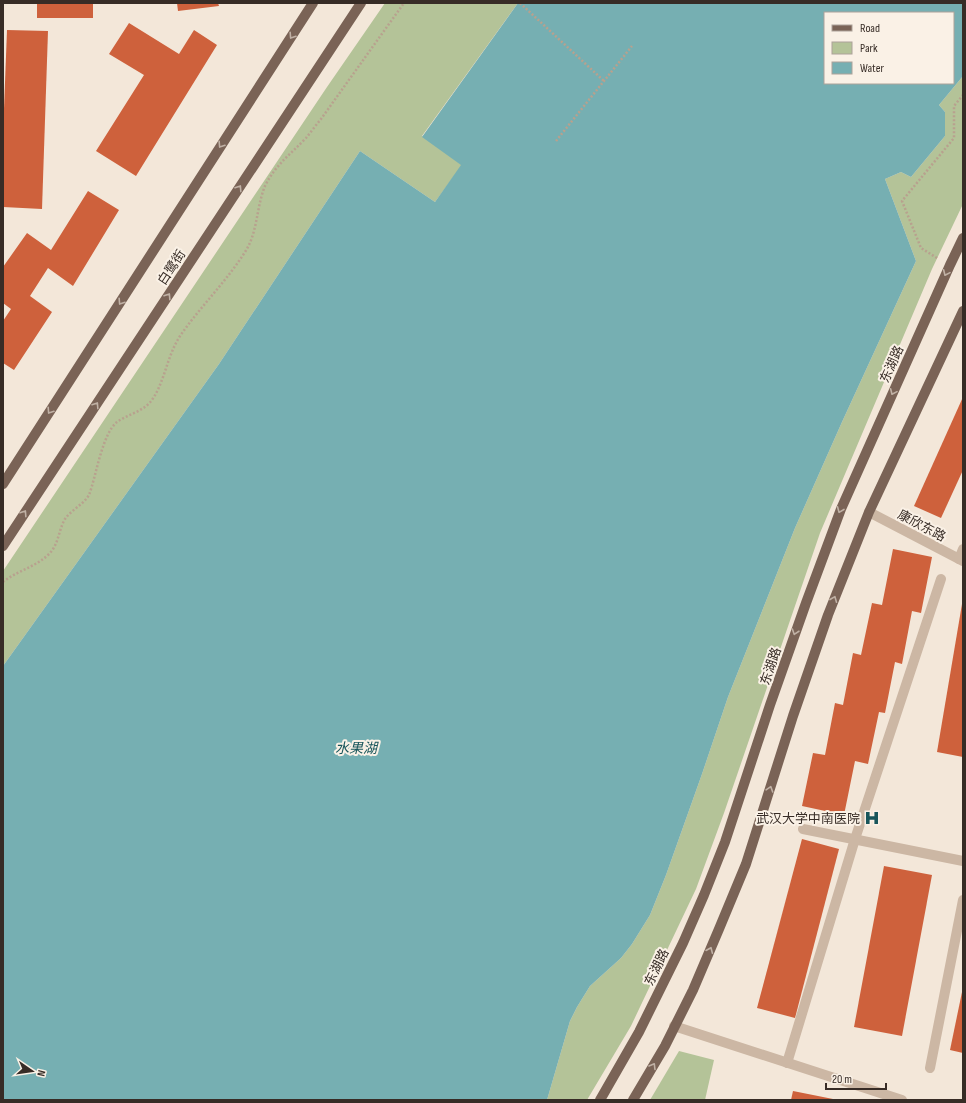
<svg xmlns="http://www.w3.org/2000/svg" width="966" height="1103" font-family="'Sofia Sans Condensed','Noto Sans SC',sans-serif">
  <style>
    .green { fill: #b4c398 }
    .water { fill: #76afb2; fill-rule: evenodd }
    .building { fill: #ce613c }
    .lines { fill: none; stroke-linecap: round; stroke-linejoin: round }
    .path { stroke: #b8a18e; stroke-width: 2.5; stroke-dasharray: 2 2; stroke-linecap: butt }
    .minor { stroke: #ccb7a4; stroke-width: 10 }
    .major { stroke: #7a6356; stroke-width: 10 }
    .oneway { stroke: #c0b1a5 }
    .labels { text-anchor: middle; stroke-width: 4; stroke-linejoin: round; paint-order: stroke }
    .street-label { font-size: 13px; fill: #372c26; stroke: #faf1e6 }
    .poi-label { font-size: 13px; fill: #372c26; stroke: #faf1e6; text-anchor: end }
    .water-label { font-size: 14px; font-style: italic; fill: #19565b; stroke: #faf1e6 }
  </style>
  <rect width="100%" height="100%" fill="#f3e7d9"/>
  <!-- green -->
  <g class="green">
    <polygon points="385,3 518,3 422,136 462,165 435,202 360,151 219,364 3,666 3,571 327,87"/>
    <polygon points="963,76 963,204 932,269 820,533 724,813 696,889 631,1026 587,1100 547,1100 570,1021 577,1007 590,986 621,958 632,944 650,915 666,875 702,774 728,697 795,528 842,422 916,261 885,179 901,172 911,177 945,136 945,112 939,105"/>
    <polygon points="679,1051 714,1060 705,1100 650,1100"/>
  </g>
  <!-- water -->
  <path class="water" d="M 518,3 L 963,3 L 963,76 L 939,105 L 945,112 L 945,136 L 911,177 L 901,172 L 885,179 L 916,261 L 842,422 L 795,528 L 728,697 L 702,774 L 666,875 L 650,915 L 632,944 L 621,958 L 590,986 L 577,1007 L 570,1021 L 547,1100 L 3,1100 L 3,666 L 219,364 L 360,151 L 435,202 L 461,165 L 422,137 ZM 825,13 L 953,13 L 953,83 L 825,83 Z"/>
  <!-- building -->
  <g class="building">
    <rect x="37" y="3" width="56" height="15"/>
    <polygon points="177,3 218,3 219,6 178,11"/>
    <polygon points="129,23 179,54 194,30 217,45 136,176 96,151 144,75 109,54"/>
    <polygon points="7,30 48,31 42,209 3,207 3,135"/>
    <polygon points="88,191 119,210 73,286 48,268 30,296 52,312 14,370 3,363 3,321 11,309 3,303 3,267 27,233 51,250"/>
    <polygon points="963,397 963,470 941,518 914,506"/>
    <polygon points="893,549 932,557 921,613 912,611 902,664 895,662 885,713 879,712 868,764 855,761 844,815 802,806 813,753 825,755 835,703 843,705 853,653 861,655 872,603 882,605"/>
    <polygon points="962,604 963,604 963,757 937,752"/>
    <polygon points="802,839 839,849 795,1018 757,1008"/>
    <polygon points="884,866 932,875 902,1036 854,1027"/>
    <polygon points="962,992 963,992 963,1053 950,1050"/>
    <polygon points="793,1091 833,1099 833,1100 791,1100"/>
  </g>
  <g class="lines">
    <!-- path -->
    <g class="path">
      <polyline points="520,3 604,81"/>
      <polyline points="556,141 632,46"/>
      <polyline points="937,258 921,248 902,201 954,138 954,106 963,95"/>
      <path d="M 3,582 C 17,571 35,567 48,555 C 59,545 58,531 65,519 C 71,510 83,505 89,495 C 96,477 102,434 117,422 C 128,414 143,412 152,400 C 165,381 167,356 180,336 C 200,307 226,282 245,252 C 258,232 256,208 265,186 C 276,164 290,155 306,138 C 311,132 316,125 321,119 L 404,3"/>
    </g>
    <!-- minor -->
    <g class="minor">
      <polyline points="869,512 963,561"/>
      <polyline points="959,559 963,549"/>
      <polyline points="803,829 963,861"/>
      <polyline points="674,1026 902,1100"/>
      <polyline points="787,1063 855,839 941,579"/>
      <polyline points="930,1068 963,900"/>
    </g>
    <!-- major -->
    <g class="major">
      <polyline points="3,484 313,3"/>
      <polyline points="3,546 361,3"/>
      <polyline points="600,1100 639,1032 683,943 704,895 725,842 770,705 806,603 841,509 950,265 963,238"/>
      <polyline points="633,1100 665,1046 693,990 719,929 746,864 793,716 828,615 869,512 963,311"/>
    </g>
  </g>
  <!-- one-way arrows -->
  <defs><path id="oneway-chevron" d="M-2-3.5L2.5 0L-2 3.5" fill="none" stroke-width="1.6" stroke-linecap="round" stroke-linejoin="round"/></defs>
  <g class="oneway">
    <use href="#oneway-chevron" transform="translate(292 36) rotate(123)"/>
    <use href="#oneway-chevron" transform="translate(221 145) rotate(123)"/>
    <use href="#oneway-chevron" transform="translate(239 188) rotate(-57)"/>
    <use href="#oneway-chevron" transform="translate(946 273) rotate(114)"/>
    <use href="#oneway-chevron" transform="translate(168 296) rotate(-57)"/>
    <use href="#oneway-chevron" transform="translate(121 302) rotate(123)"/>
    <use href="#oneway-chevron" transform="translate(893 392) rotate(114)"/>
    <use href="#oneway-chevron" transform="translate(96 405) rotate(-57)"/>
    <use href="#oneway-chevron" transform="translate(50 411) rotate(123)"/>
    <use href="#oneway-chevron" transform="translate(840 510) rotate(112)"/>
    <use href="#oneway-chevron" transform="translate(24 513) rotate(-57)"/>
    <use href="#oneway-chevron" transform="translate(834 599) rotate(-68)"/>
    <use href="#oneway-chevron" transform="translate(795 632) rotate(109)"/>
    <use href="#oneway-chevron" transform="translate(770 789) rotate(-72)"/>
    <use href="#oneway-chevron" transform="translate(710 950) rotate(-67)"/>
    <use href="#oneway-chevron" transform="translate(653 1066) rotate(-59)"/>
  </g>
  <!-- icons -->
  <defs>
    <g id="hospital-bare" transform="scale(1.2)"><path d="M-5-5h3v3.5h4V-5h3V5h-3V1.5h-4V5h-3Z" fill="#19565b" stroke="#faf1e6" stroke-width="2.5" paint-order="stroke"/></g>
  </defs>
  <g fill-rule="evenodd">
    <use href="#hospital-bare" x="872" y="818"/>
  </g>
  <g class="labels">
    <!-- street labels -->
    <g class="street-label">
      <text transform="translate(171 267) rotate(-57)" y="5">白鹭街</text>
      <text transform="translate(891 364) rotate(-66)" y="5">东湖路</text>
      <text transform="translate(922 525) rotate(28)" y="5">康欣东路</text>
      <text transform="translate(770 666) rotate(-71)" y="5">东湖路</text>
      <text transform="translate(656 967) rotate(-64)" y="5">东湖路</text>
    </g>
    <!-- poi labels -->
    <g class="poi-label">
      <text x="860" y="823">武汉大学中南医院</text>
    </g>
    <!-- water labels -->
    <g class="water-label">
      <text x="356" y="753">水果湖</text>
    </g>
  </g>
  <!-- border -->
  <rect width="966" height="1103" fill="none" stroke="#372c26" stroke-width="8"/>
  <!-- legend -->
  <rect x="824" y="12" width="130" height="72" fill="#faf1e6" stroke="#aca299"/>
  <rect x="832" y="25" width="20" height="6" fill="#7a6356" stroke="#aca299"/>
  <text x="860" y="32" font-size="12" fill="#372c26">Road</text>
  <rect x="832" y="42" width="20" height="12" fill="#b4c398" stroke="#aca299"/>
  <text x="860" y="52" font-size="12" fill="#372c26">Park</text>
  <rect x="832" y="62" width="20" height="12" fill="#76afb2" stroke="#aca299"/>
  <text x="860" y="72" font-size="12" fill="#372c26">Water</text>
  <!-- north arrow -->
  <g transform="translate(32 1071) rotate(103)" stroke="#faf1e6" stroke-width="3" paint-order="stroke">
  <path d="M0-3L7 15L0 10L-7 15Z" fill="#372c26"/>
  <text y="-6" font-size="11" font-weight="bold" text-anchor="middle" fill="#372c26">N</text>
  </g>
  <!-- scale -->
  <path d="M826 1083v6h60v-6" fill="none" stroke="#372c26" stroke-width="2"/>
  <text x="832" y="1083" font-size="12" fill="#372c26" stroke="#faf1e6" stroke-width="3" paint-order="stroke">20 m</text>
</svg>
